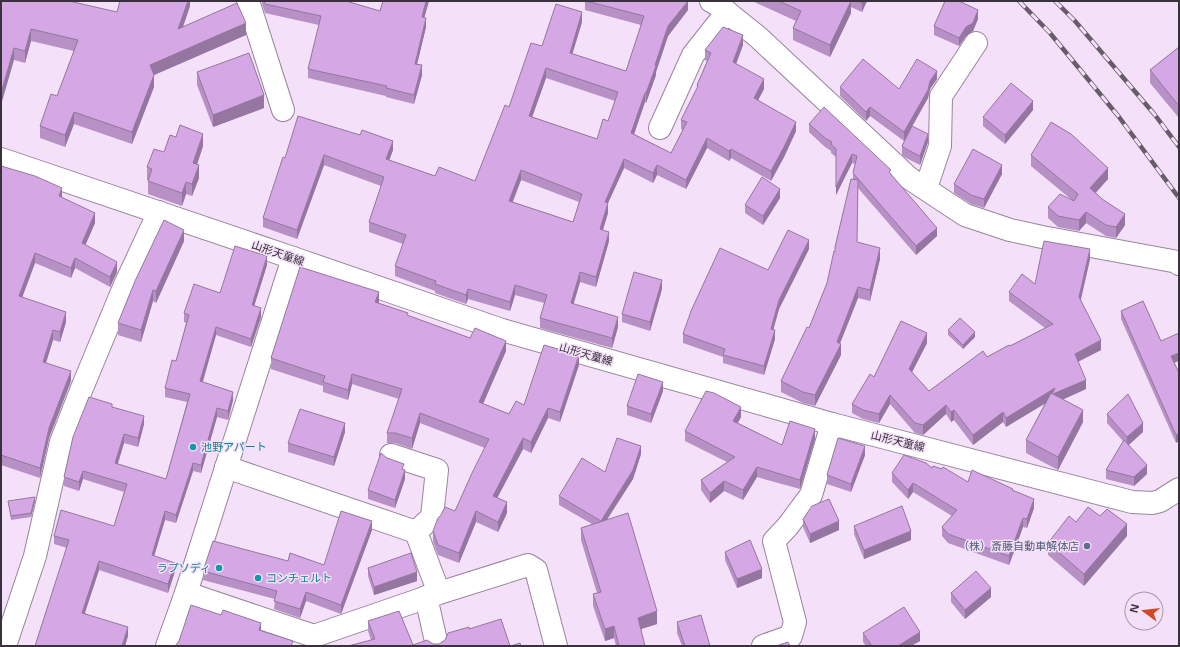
<svg xmlns="http://www.w3.org/2000/svg" width="1180" height="647" font-family="'Noto Sans','Noto Sans JP',sans-serif">
  <style>
    .lines { fill: none; stroke-linecap: round; stroke-linejoin: round }
    .minor-casing { stroke: #98859c; stroke-width: 24 }
    .major-casing { stroke: #98859c; stroke-width: 24 }
    .minor { stroke: #fff; stroke-width: 22 }
    .major { stroke: #fff; stroke-width: 22 }
    .rail-casing { stroke: #675c6a; stroke-width: 4.5 }
    .rail { stroke: #f4e0f8; stroke-width: 3; stroke-dasharray: 9; stroke-linecap: butt }
    .wall { fill: #b790c5; fill-rule: evenodd }
    .shaded-wall { fill: #9576a0 }
    .building { fill: #d5a8e5; stroke: #9576a0; fill-rule: evenodd }
    .culture-dot { fill: #0f9aa8; stroke: #f4e0f8; stroke-width: 1.5 }
    .service-dot { fill: #5c6f8a; stroke: #f4e0f8; stroke-width: 1.5 }
    .labels { text-anchor: middle; stroke-width: 3; stroke-linejoin: round; paint-order: stroke }
    .street-label { font-size: 11px; fill: #39313b; stroke: #f4e0f8 }
    .culture-label { font-size: 11px; fill: #0d838f; stroke: #f4e0f8; text-anchor: start }
    .service-label { font-size: 11px; fill: #4e5e75; stroke: #f4e0f8; text-anchor: end }
  </style>
  <rect width="100%" height="100%" fill="#f4e0f8"/>
  <g class="lines">
    <!-- minor casing -->
    <g class="minor-casing">
      <g id="minor">
        <polyline points="248,1 283,110"/>
        <polyline points="711,1 718,5 758,37 909,178 965,215 1010,230 1042,237 1178,262 1179,264"/>
        <polyline points="660,128 693,55 727,12"/>
        <polyline points="926,188 940,146 941,96 976,43"/>
        <polyline points="391,455 437,470 432,517 416,532"/>
        <polyline points="226,467 416,532 439,593"/>
        <polyline points="186,593 293,258"/>
        <polyline points="426,597 436,641"/>
        <polyline points="5,646 35,556 61,442 82,388 124,287 159,212"/>
        <polyline points="167,646 186,593 314,636 439,593 528,565 536,570 556,646"/>
        <polyline points="763,646 791,636 795,622 774,541 788,526 811,495 832,424"/>
      </g>
    </g>
    <!-- major casing -->
    <g class="major-casing">
      <polyline id="major" points="1,159 293,258 502,330 832,424 1132,502 1153,503 1160,501 1179,489"/>
    </g>
    <!-- minor -->
    <use href="#minor" class="minor"/>
    <!-- major -->
    <use href="#major" class="major"/>
    <!-- rail casing -->
    <g class="rail-casing">
      <g id="rail">
        <polyline points="1019,1 1050,33 1119,117 1179,198"/>
        <polyline points="1055,1 1075,21 1155,115 1179,147"/>
      </g>
    </g>
    <!-- rail -->
    <use href="#rail" class="rail"/>
  </g>
  <!-- wall -->
  <g class="wall">
    <polygon points="1,1 117,12 190,1 190,6 183,27 246,35 154,75 154,87 132,144 74,124 65,147 40,138 40,126 57,96 74,51 31,41 25,63 14,60"/>
    <polygon points="262,1 346,1 380,11 383,1 429,1 424,17 426,27 417,64 422,75 414,104 386,97 386,96 308,78 308,69 319,25 265,13 262,4"/>
    <path d="M 585,1 L 688,10 L 668,36 L 656,72 L 656,75 L 646,103 L 645,102 L 634,134 L 671,153 L 683,130 L 681,129 L 681,120 L 697,90 L 697,85 L 707,61 L 705,60 L 705,50 L 743,45 L 736,64 L 764,89 L 758,100 L 796,131 L 784,157 L 771,181 L 731,158 L 729,161 L 707,148 L 686,189 L 657,175 L 653,183 L 624,168 L 608,203 L 608,213 L 603,230 L 609,241 L 596,287 L 580,282 L 573,304 L 618,327 L 612,348 L 540,328 L 540,318 L 544,303 L 515,295 L 510,311 L 468,299 L 466,304 L 435,293 L 435,291 L 395,276 L 395,266 L 403,244 L 369,232 L 369,222 L 381,186 L 324,165 L 297,239 L 263,227 L 263,218 L 285,158 L 393,150 L 389,160 L 435,176 L 475,181 L 509,107 L 542,46 L 582,22 L 572,54 L 626,71 L 641,25 L 585,10 ZM 546,78 L 615,101 L 608,121 L 597,139 L 532,117 ZM 521,180 L 579,202 L 573,222 L 513,202 Z"/>
    <polygon points="752,1 867,1 862,12 851,7 851,13 830,57 793,40 793,28 796,21"/>
    <polygon points="978,19 973,31 966,36 959,46 934,35 934,26"/>
    <polygon points="1179,47 1179,118 1150,83 1150,70"/>
    <polygon points="197,72 264,108 213,127 197,85"/>
    <polygon points="937,79 930,89 928,98 912,126 928,142 920,165 906,158 902,155 902,146 910,131 904,141 870,116 866,121 840,96 840,87 899,89"/>
    <polygon points="1033,110 1005,144 983,126 983,117"/>
    <polygon points="809,124 891,174 937,236 916,255 858,188 857,242 880,259 870,301 858,298 840,343 841,355 815,406 803,403 781,392 781,381 809,328 827,283 853,179 853,173 855,164 852,163 836,195 836,157 831,153 831,151 825,147 809,132"/>
    <polygon points="203,146 197,165 199,178 192,196 186,194 182,206 148,194 148,180 147,180 147,167 164,152"/>
    <polygon points="1031,155 1108,179 1096,193 1125,225 1116,238 1106,236 1086,223 1079,231 1058,227 1048,218 1048,207 1072,200 1031,166"/>
    <polygon points="1,166 62,198 95,223 85,245 117,272 110,287 75,268 71,278 35,263 22,297 66,322 60,342 53,340 46,363 71,381 49,438 40,478 1,465"/>
    <polygon points="1002,174 984,208 971,204 954,193 954,184"/>
    <polygon points="780,198 763,225 745,213 745,205"/>
    <polygon points="184,241 156,303 153,301 141,342 118,335 118,323"/>
    <polygon points="809,249 779,309 773,330 775,339 764,375 723,363 723,357 683,343 683,334 768,270"/>
    <polygon points="1090,259 1081,300 1101,350 1078,362 1086,389 1063,399 1083,422 1058,470 1026,453 1026,440 1045,403 1006,427 1003,422 973,445 954,420 951,422 946,414 923,435 915,433 890,404 879,423 863,419 852,413 852,404 874,377 927,343 912,372 929,391 987,357 1010,346 1045,328 1009,301 1009,292 1035,284"/>
    <polygon points="267,265 254,306 261,317 251,347 216,335 203,382 233,400 228,420 217,417 201,473 193,471 176,523 165,520 154,556 175,571 168,593 99,570 85,613 128,636 125,646 35,646 67,548 54,544 54,536 114,526 124,492 83,479 79,491 64,486 64,477 112,407 144,424 138,447 124,443 118,464 166,479 187,402 165,397 165,388 176,361 186,323 184,322 184,313"/>
    <polygon points="662,289 650,331 622,322 622,314"/>
    <polygon points="378,303 408,316 506,351 483,404 509,414 524,405 579,365 560,422 548,418 531,453 523,449 497,498 507,513 498,532 476,522 459,563 438,555 433,542 433,531 455,511 485,448 420,423 412,449 395,443 387,443 387,433 399,399 352,384 348,400 323,392 323,386 271,369 271,358 379,303"/>
    <polygon points="1121,311 1161,341 1174,363 1179,373 1179,441 1176,443 1121,319"/>
    <polygon points="948,330 975,337 963,349 948,335"/>
    <polygon points="663,391 651,423 627,415 627,406"/>
    <polygon points="1107,414 1143,432 1129,445 1147,474 1134,486 1106,479 1106,470 1123,441 1107,423"/>
    <polygon points="741,417 738,423 782,445 815,439 800,489 757,477 743,500 724,491 710,503 701,490 701,480 727,462 685,441 685,431"/>
    <polygon points="345,432 334,466 288,452 288,443"/>
    <polygon points="641,454 633,479 607,519 657,624 641,629 645,646 616,646 614,638 605,641 593,606 593,594 597,593 581,540 581,528 592,524 559,505 559,496"/>
    <polygon points="865,455 851,492 827,484 827,475"/>
    <polygon points="387,458 404,470 405,479 395,508 368,499 368,490"/>
    <polygon points="932,468 968,482 1013,490 1034,508 1027,528 1023,527 1009,565 948,543 942,536 942,527 952,516 913,492 908,499 892,482 892,473"/>
    <polygon points="8,501 35,501 31,517 11,520"/>
    <polygon points="803,519 839,530 810,543 803,527"/>
    <polygon points="854,526 911,540 864,559 854,534"/>
    <polygon points="372,530 341,614 306,601 300,618 274,609 275,599 203,580 203,571 288,561 324,565"/>
    <polygon points="1127,536 1084,586 1048,555 1048,543"/>
    <polygon points="725,552 762,578 737,588 725,560"/>
    <polygon points="368,568 417,581 374,595 368,576"/>
    <polygon points="951,593 991,597 965,619 951,602"/>
    <polygon points="368,621 413,645 439,644 469,629 510,646 348,646 371,640 368,631"/>
    <polygon points="677,622 710,646 682,646 677,633"/>
    <polygon points="863,633 920,641 911,646 866,646 863,642"/>
  </g>
  <!-- shaded-wall -->
  <g class="shaded-wall">
    <polygon points="188,1 190,1 190,6 178,41 178,29"/>
    <polygon points="426,1 429,1 422,26 422,17"/>
    <polygon points="688,1 688,10 668,36 656,72 656,75 646,103 646,93 668,26"/>
    <polygon points="851,1 851,13 830,57 830,45"/>
    <polygon points="863,1 867,1 862,12 862,3"/>
    <polygon points="978,10 978,19 973,31 966,36 959,46 959,38"/>
    <polygon points="582,12 582,22 570,62 570,53"/>
    <polygon points="426,18 426,27 415,73 415,64"/>
    <polygon points="246,23 246,35 154,75 154,87 132,144 132,132 150,65"/>
    <polygon points="31,29 31,41 25,63 25,51"/>
    <polygon points="743,35 743,45 733,72 733,62"/>
    <polygon points="14,48 14,60 1,105 1,93"/>
    <polygon points="422,65 422,75 414,104 414,95"/>
    <polygon points="546,68 546,78 529,126 529,116"/>
    <polygon points="937,71 937,79 930,89 928,98 904,141 904,132 930,81"/>
    <polygon points="764,79 764,89 754,108 754,98"/>
    <polygon points="645,93 645,102 631,143 631,133"/>
    <polygon points="264,95 264,108 213,127 213,115"/>
    <polygon points="1033,101 1033,110 1005,144 1005,135"/>
    <polygon points="870,107 870,116 866,121 866,112"/>
    <polygon points="74,112 74,124 65,147 65,135"/>
    <polygon points="796,122 796,131 784,157 771,181 771,171"/>
    <polygon points="203,134 203,146 193,176 193,163"/>
    <polygon points="928,134 928,142 920,165 920,156"/>
    <polygon points="707,138 707,148 686,189 686,180"/>
    <polygon points="393,141 393,150 386,169 386,159"/>
    <polygon points="731,149 731,158 729,161 729,151"/>
    <polygon points="852,154 852,163 836,195 836,187"/>
    <polygon points="324,155 324,165 297,239 297,230"/>
    <polygon points="624,159 624,168 608,203 608,213 600,239 600,229 605,202"/>
    <polygon points="199,165 199,178 192,196 192,184"/>
    <polygon points="657,165 657,175 653,183 653,173"/>
    <polygon points="1002,165 1002,174 984,208 984,199"/>
    <polygon points="1108,168 1108,179 1090,198 1090,188"/>
    <polygon points="521,170 521,180 509,210 509,201"/>
    <polygon points="186,182 186,194 182,206 182,193"/>
    <polygon points="62,188 62,198 59,196"/>
    <polygon points="780,189 780,198 763,225 763,216"/>
    <polygon points="1086,212 1086,223 1079,231 1079,220"/>
    <polygon points="95,213 95,223 82,253 82,243"/>
    <polygon points="1125,214 1125,225 1116,238 1116,227"/>
    <polygon points="937,228 937,236 916,255 916,246"/>
    <polygon points="184,230 184,241 156,303 156,291"/>
    <polygon points="609,232 609,241 596,287 596,277"/>
    <polygon points="809,240 809,249 779,309 771,338 771,329 779,300"/>
    <polygon points="880,248 880,259 870,301 870,290"/>
    <polygon points="1090,249 1090,259 1079,306 1079,297"/>
    <polygon points="35,253 35,263 19,306 19,296"/>
    <polygon points="267,256 267,265 252,313 252,305"/>
    <polygon points="75,258 75,268 71,278 71,268"/>
    <polygon points="117,262 117,272 110,287 110,277"/>
    <polygon points="580,272 580,282 571,313 571,303"/>
    <polygon points="662,280 662,289 650,331 650,322"/>
    <polygon points="515,285 515,295 510,311 510,302"/>
    <polygon points="858,287 858,298 837,351 841,344 841,355 815,406 815,395"/>
    <polygon points="468,289 468,299 466,304 466,295"/>
    <polygon points="153,290 153,301 141,342 141,330"/>
    <polygon points="379,292 379,303 375,313 375,302"/>
    <polygon points="261,308 261,317 251,347 251,339"/>
    <polygon points="66,312 66,322 60,342 60,332"/>
    <polygon points="618,317 618,327 612,348 612,338"/>
    <polygon points="216,327 216,335 200,390 200,381"/>
    <polygon points="53,330 53,340 43,372 43,362"/>
    <polygon points="775,330 775,339 764,375 764,366"/>
    <polygon points="975,332 975,337 963,349 963,345"/>
    <polygon points="927,333 927,343 909,378 909,369"/>
    <polygon points="1101,340 1101,350 1075,363 1075,354"/>
    <polygon points="506,341 506,351 479,413 479,402"/>
    <polygon points="1179,353 1179,361 1171,364 1171,356"/>
    <polygon points="579,355 579,365 560,422 560,412"/>
    <polygon points="71,371 71,381 49,438 40,478 40,468 49,428"/>
    <polygon points="352,374 352,384 348,400 348,390"/>
    <polygon points="1086,380 1086,389 1051,405 1051,400 1006,427 1006,418 1055,388"/>
    <polygon points="663,382 663,391 651,423 651,414"/>
    <polygon points="233,392 233,400 228,420 228,411"/>
    <polygon points="890,395 890,404 879,423 879,414"/>
    <polygon points="946,405 946,414 923,435 923,425"/>
    <polygon points="741,407 741,417 733,431 733,421"/>
    <polygon points="217,408 217,417 201,473 201,465"/>
    <polygon points="548,408 548,418 531,453 531,442"/>
    <polygon points="954,410 954,420 951,422 951,412"/>
    <polygon points="1083,410 1083,422 1058,470 1058,457"/>
    <polygon points="1003,412 1003,422 973,445 973,435"/>
    <polygon points="420,413 420,423 412,449 412,438"/>
    <polygon points="144,416 144,424 138,447 138,438"/>
    <polygon points="345,423 345,432 334,466 334,457"/>
    <polygon points="1143,423 1143,432 1127,446 1127,437"/>
    <polygon points="815,429 815,439 800,489 800,480"/>
    <polygon points="1179,433 1179,441 1176,443 1176,435"/>
    <polygon points="124,434 124,443 115,471 115,463"/>
    <polygon points="523,438 523,449 493,506 493,496"/>
    <polygon points="641,446 641,454 633,479 601,529 601,521"/>
    <polygon points="865,446 865,455 851,492 851,484"/>
    <polygon points="193,463 193,471 176,523 176,515"/>
    <polygon points="1147,465 1147,474 1134,486 1134,477"/>
    <polygon points="757,467 757,477 743,500 743,490"/>
    <polygon points="405,470 405,479 395,508 395,500"/>
    <polygon points="83,471 83,479 79,491 79,482"/>
    <polygon points="724,481 724,491 710,503 710,493"/>
    <polygon points="913,483 913,492 908,499 908,490"/>
    <polygon points="35,497 35,501 31,517 31,513"/>
    <polygon points="1034,499 1034,508 1027,528 1027,519"/>
    <polygon points="507,502 507,513 498,532 498,522"/>
    <polygon points="165,511 165,520 152,563 152,555"/>
    <polygon points="476,511 476,522 459,563 459,553"/>
    <polygon points="1023,518 1023,527 1009,565 1009,556"/>
    <polygon points="372,521 372,530 341,614 341,605"/>
    <polygon points="839,521 839,530 810,543 810,534"/>
    <polygon points="1127,524 1127,536 1084,586 1084,574"/>
    <polygon points="911,531 911,540 864,559 864,550"/>
    <polygon points="99,561 99,570 82,621 82,613"/>
    <polygon points="175,563 175,571 168,593 168,584"/>
    <polygon points="762,569 762,578 737,588 737,579"/>
    <polygon points="417,572 417,581 374,595 374,587"/>
    <polygon points="991,588 991,597 965,619 965,610"/>
    <polygon points="306,592 306,601 300,618 300,609"/>
    <polygon points="657,611 657,624 638,630 638,618"/>
    <polygon points="261,623 261,632 259,630"/>
    <polygon points="614,626 614,638 605,641 605,629"/>
    <polygon points="128,627 128,636 125,646 122,646"/>
    <polygon points="920,632 920,641 911,646 898,646"/>
  </g>
  <!-- building -->
  <g class="building">
    <polygon points="1,1 69,1 117,12 120,1 188,1 178,29 237,3 246,23 150,65 154,75 132,132 74,112 65,135 40,126 51,94 57,96 78,40 31,29 25,51 14,48 1,93"/>
    <polygon points="264,1 346,1 380,11 383,1 426,1 422,17 426,18 415,64 422,65 414,95 386,88 387,86 308,69 321,16 265,4"/>
    <path d="M 586,1 L 688,1 L 668,26 L 655,65 L 656,66 L 646,93 L 645,93 L 631,133 L 671,153 L 687,122 L 681,120 L 698,86 L 697,85 L 711,53 L 705,50 L 723,27 L 743,35 L 733,62 L 764,79 L 754,98 L 796,122 L 784,147 L 771,171 L 731,149 L 729,151 L 707,138 L 686,180 L 657,165 L 653,173 L 624,159 L 605,202 L 608,203 L 600,229 L 609,232 L 596,277 L 580,272 L 571,303 L 618,317 L 612,338 L 540,318 L 547,295 L 515,285 L 510,302 L 468,289 L 466,295 L 435,284 L 436,281 L 395,266 L 406,235 L 369,222 L 384,177 L 324,155 L 297,230 L 263,218 L 283,157 L 285,158 L 298,116 L 360,135 L 362,130 L 393,141 L 386,159 L 435,176 L 439,167 L 475,181 L 505,105 L 509,107 L 531,43 L 542,46 L 556,4 L 582,12 L 570,53 L 626,71 L 644,16 ZM 546,68 L 618,92 L 608,121 L 603,119 L 597,139 L 529,116 ZM 521,170 L 582,194 L 573,222 L 509,201 Z"/>
    <polygon points="779,1 851,1 830,45 793,28 801,11"/>
    <polygon points="857,1 863,1 862,3"/>
    <polygon points="945,1 959,1 978,10 973,23 966,27 959,38 934,26"/>
    <polygon points="1179,47 1179,106 1150,70"/>
    <polygon points="249,53 264,95 213,115 197,72"/>
    <polygon points="863,59 899,89 917,59 937,71 930,81 928,90 904,132 870,107 866,112 840,87"/>
    <polygon points="1011,83 1033,101 1005,135 983,117"/>
    <polygon points="824,107 891,170 889,172 937,228 916,246 853,173 857,156 852,154 836,187 836,149 831,144 832,142 825,138 809,124"/>
    <polygon points="1051,122 1071,134 1108,168 1090,188 1102,199 1125,214 1116,227 1106,225 1086,212 1079,220 1058,216 1048,207 1060,194 1074,201 1078,194 1031,155"/>
    <polygon points="180,125 203,134 193,163 199,165 192,184 186,182 182,193 148,181 152,169 147,167 154,149 164,152 170,135 176,137"/>
    <polygon points="912,126 928,134 920,156 906,149 902,146"/>
    <polygon points="973,149 1002,165 984,199 971,195 954,184"/>
    <polygon points="1,166 35,176 62,188 59,196 95,213 82,243 117,262 110,277 75,258 71,268 35,253 19,296 66,312 60,332 53,330 43,362 71,371 49,428 40,468 1,455"/>
    <polygon points="762,177 780,189 763,216 745,205"/>
    <polygon points="851,179 858,180 857,242 880,248 870,290 858,287 837,342 841,344 815,395 803,392 781,381 807,327 809,328 827,283 834,251 835,252 835,247"/>
    <polygon points="164,220 184,230 156,291 153,290 141,330 118,323 135,281"/>
    <polygon points="788,230 809,240 779,300 771,329 775,330 764,366 723,355 725,349 683,334 691,311 720,248 768,270"/>
    <polygon points="1044,241 1090,249 1079,297 1101,340 1075,354 1086,380 1053,394 1052,394 1055,388 1006,418 1003,412 973,435 954,410 951,412 946,405 923,425 915,423 890,395 879,414 863,410 852,404 870,374 874,377 901,321 927,333 909,369 929,391 983,351 987,357 1009,345 1010,346 1053,324 1009,292 1022,274 1035,284"/>
    <polygon points="235,246 267,256 252,305 261,308 251,339 216,327 200,381 233,392 228,411 217,408 201,465 193,463 176,515 165,511 152,555 175,563 168,584 99,561 82,613 128,627 122,646 35,646 69,540 54,536 61,510 114,526 127,484 83,471 79,482 64,477 73,437 89,397 112,404 112,407 144,416 138,438 124,434 115,463 166,479 190,394 165,388 172,360 176,361 189,315 184,313 194,284 220,293"/>
    <polygon points="300,267 379,292 375,302 408,313 407,315 470,338 475,328 506,341 479,402 509,414 516,401 524,405 544,345 579,355 560,412 548,408 531,442 523,438 493,496 507,502 498,522 476,511 459,553 438,545 433,531 438,518 441,515 445,507 455,511 472,473 489,439 420,413 412,438 395,433 387,433 402,389 352,374 348,390 323,382 325,376 271,358"/>
    <polygon points="634,272 662,280 650,322 622,314"/>
    <polygon points="1143,301 1161,341 1179,333 1179,353 1171,356 1179,373 1179,433 1176,435 1121,311"/>
    <polygon points="960,318 975,332 963,345 948,330"/>
    <polygon points="638,374 663,382 651,414 627,406"/>
    <polygon points="706,391 714,393 741,407 733,421 782,445 790,421 815,429 800,480 757,467 743,490 724,481 710,493 701,480 735,457 685,431"/>
    <polygon points="1051,393 1083,410 1058,457 1026,440"/>
    <polygon points="1128,394 1143,423 1127,437 1107,414"/>
    <polygon points="300,409 345,423 334,457 288,443"/>
    <polygon points="617,438 641,446 633,470 601,521 559,496 582,458 605,472"/>
    <polygon points="838,438 865,446 851,484 827,475"/>
    <polygon points="1124,440 1147,465 1134,477 1106,470"/>
    <polygon points="381,453 387,458 404,464 402,469 405,470 395,500 368,490"/>
    <polygon points="904,455 926,463 932,468 933,466 942,469 943,467 968,482 972,470 1013,489 1012,490 1034,499 1027,519 1023,518 1009,556 948,534 942,527 957,510 913,483 908,490 892,473"/>
    <polygon points="35,497 31,513 11,516 8,501"/>
    <polygon points="829,499 839,521 810,534 803,519 812,506"/>
    <polygon points="902,506 911,531 864,550 854,526"/>
    <polygon points="1088,507 1100,516 1107,509 1127,524 1084,574 1048,543 1069,516 1076,522"/>
    <polygon points="341,511 372,521 341,605 306,592 300,609 274,601 277,591 203,571 213,541 288,561 290,553 324,565"/>
    <polygon points="628,513 657,611 638,618 645,646 619,646 614,626 605,629 593,594 601,592 581,528"/>
    <polygon points="750,540 762,569 737,579 725,552"/>
    <polygon points="411,553 417,572 374,587 368,568"/>
    <polygon points="976,571 991,588 965,610 951,593"/>
    <polygon points="191,605 221,615 223,610 261,623 259,630 293,641 291,646 175,646 179,641"/>
    <polygon points="904,607 920,632 898,646 872,646 863,633"/>
    <polygon points="399,611 413,645 427,640 433,644 439,644 445,640 448,633 469,627 469,629 501,619 510,646 348,646 375,639 368,621"/>
    <polygon points="701,615 710,646 685,646 677,622"/>
    <polygon points="788,642 790,646 776,646"/>
    <polygon points="520,643 521,646 511,646"/>
  </g>
  <!-- markers -->
  <g class="culture-dot">
    <circle cx="193" cy="447" r="4"/>
    <circle cx="219" cy="568" r="4"/>
    <circle cx="258" cy="578" r="4"/>
  </g>
  <circle class="service-dot" cx="1087" cy="546" r="4"/>
  <g class="labels">
    <!-- street labels -->
    <g class="street-label">
      <text transform="translate(278 253) rotate(19)" y="4">山形天童線</text>
      <text transform="translate(586 354) rotate(16)" y="4">山形天童線</text>
      <text transform="translate(898 441) rotate(14)" y="4">山形天童線</text>
    </g>
    <!-- culture labels -->
    <g class="culture-label">
      <text x="201" y="451">池野アパート</text>
      <text x="211" y="572" text-anchor="end">ラプソディ</text>
      <text x="266" y="582">コンチェルト</text>
    </g>
    <!-- service labels -->
    <g class="service-label">
      <text x="1079" y="550">（株）斎藤自動車解体店</text>
    </g>
  </g>
  <!-- border -->
  <rect width="1180" height="647" fill="none" stroke="#39313b" stroke-width="4"/>
  <!-- north arrow -->
  <g transform="translate(1144 611) rotate(285)"><circle r="19" fill="#f4e0f8" stroke="#a99aac"/>
  <path d="M0-3L7 15L0 10L-7 15Z" fill="#d24823"/>
  <text y="-6" font-size="11" font-weight="bold" text-anchor="middle" fill="#39313b">N</text>
  </g>
</svg>
